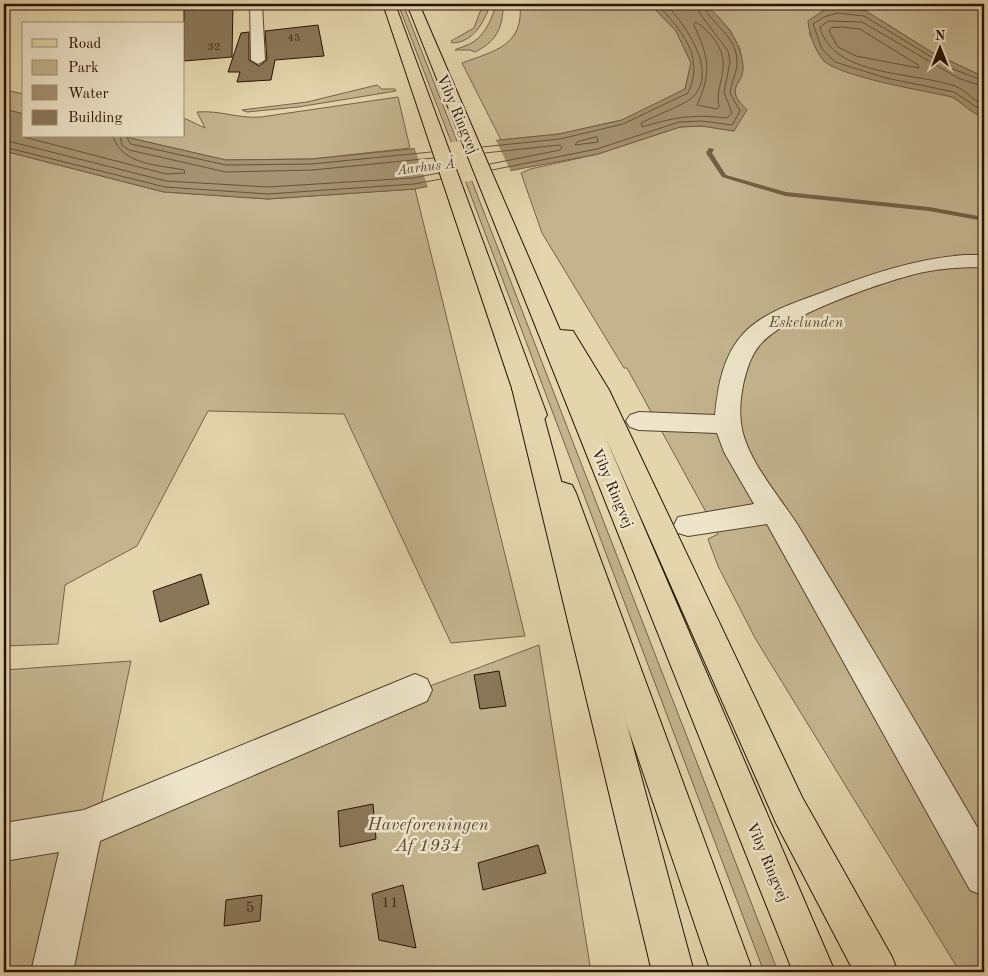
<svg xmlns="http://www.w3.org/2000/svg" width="988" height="976" font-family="'Old Standard TT',serif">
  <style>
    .green { fill: #c3b48f; stroke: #766248 }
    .water { fill: #a49272; stroke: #735e44 }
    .pier { fill: #e3d5ac }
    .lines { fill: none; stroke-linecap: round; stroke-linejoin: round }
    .shore { stroke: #665239; stroke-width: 1 }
    .stream { fill: #735e44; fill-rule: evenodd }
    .building { fill: #8a7759; stroke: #291100 }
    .minor-casing { stroke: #58422b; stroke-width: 2 }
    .major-casing { stroke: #291100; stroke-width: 2 }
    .highway-casing { stroke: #291100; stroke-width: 2 }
    .minor { fill: #ede4c9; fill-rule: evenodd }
    .major { fill: #e3d5ac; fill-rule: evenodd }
    .highway { fill: #e3d5ac; fill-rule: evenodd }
    .labels { text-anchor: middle; stroke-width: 5; stroke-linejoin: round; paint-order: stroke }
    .far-number-label { font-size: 11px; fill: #412a16 }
    .far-water-label { font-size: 14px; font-style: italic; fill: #5a452e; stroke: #ede4c9 }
    .street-label { font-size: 15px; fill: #291100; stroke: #ede4c9 }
    .park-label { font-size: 15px; font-style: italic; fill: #5f4a32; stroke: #ede4c9 }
    .near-number-label { font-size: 15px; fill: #412a16 }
    .near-park-label { font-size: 18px; font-style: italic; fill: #5f4a32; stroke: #ede4c9 }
  </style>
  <rect width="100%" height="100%" fill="#e3d5ac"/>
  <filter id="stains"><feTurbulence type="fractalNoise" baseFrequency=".004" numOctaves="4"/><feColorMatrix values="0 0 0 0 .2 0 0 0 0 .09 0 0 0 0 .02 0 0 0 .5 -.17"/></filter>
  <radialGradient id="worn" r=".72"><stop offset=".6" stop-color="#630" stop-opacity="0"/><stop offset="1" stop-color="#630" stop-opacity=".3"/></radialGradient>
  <!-- green -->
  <g class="green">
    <polygon points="398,4 403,4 461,151 455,152"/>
    <path d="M 483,4 L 491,4 C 483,22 475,42 452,43 L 451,41 L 474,28 Z"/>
    <path d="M 520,4 L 650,4 L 676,31 L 691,63 L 685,89 L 622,120 L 559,134 L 501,140 L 462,63 C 494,51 524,46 520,4 Z"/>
    <path d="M 705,4 L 984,4 L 984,77 L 933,53 L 882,21 L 809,33 L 823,60 L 832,66 L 952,97 C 966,105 967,111 984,117 L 984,972 L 960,972 L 755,638 L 718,566 L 708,539 L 718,534 L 627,368 L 624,368 L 542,233 L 521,173 L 530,169 L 598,154 L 680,127 L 702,126 L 734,131 L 736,99 L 735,89 L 743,68 L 740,49 L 730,30 Z"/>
    <path d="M 496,6 L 503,9 C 502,30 495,42 475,52 L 470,50 L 455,50 C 458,48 461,48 465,46 C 484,39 490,22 496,6 Z"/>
    <polygon points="377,85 382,89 395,89 396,91 298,107 247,112 242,110 307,102"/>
    <polygon points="4,90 24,94 24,114 4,109"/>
    <path d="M 398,97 L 410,148 L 312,159 L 226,160 L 122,136 L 184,136 L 184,118 L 205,128 L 197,112 C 220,110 239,119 261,117 Z"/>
    <polygon points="4,151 164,192 268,199 415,189 525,636 451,643 344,414 208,411 137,546 65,585 58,644 4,646"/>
    <polygon points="468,171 778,972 764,972 462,172"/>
    <polygon points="539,645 591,972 4,972 4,670 131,661 100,810"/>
  </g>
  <!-- water -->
  <g class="water">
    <path d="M 650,4 L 705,4 C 723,20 741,40 743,66 C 744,88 722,85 747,110 L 734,131 L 702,126 L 680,127 L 598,154 L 415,189 L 268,199 L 164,192 L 4,151 L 4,109 L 24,114 L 24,136 L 121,136 L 226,160 L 312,159 L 559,134 L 622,120 L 685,89 L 691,63 L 676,31 Z"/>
    <path d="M 842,8 L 866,11 L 933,53 L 984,77 L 984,117 C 967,111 966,105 952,97 C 926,91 839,77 823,60 C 815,50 809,34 808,21 L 824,10 Z"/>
  </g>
  <!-- pier -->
  <polygon class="pier" points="495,138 512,174 428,188 414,146"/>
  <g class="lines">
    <!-- shore -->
    <g class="shore">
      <path d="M 666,4 C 684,24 719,70 693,97 C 686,104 652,117 641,123 L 642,127 C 675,117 692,114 727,118 L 732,113 L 724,92 L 730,62 L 728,51 L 701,15 L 696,4"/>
      <path d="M 696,22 C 711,32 725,49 723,68 C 722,83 716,92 719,107 L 717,109 L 697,105 C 712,71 709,58 694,25 Z"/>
      <polygon points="842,27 860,29 918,65 919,68 856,56 838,47 829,31 831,28"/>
      <polyline points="984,81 948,67 864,16 837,13 824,17 813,24 822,49 835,62 886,78 954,92 984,112"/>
      <path d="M 984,87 L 958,78 L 862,22 L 828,21 L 820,27 C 832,77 915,72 955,86 C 966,90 973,101 984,105"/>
      <path d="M 24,132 L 24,137 L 166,174 L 185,173 L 184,170 C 159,165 121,165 113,136"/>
      <polyline points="120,136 122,145 129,150 226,172 313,170 433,158"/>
      <polyline points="126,136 131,144 226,165 312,164 431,152"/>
      <polygon points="597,137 598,142 575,145 577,142"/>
      <polyline points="4,140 166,181 268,187 413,178 439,173"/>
      <polyline points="4,147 165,187 268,194 414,184 441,179"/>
      <path d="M 482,147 L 560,139 L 623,124 L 688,93 C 705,56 682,31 657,4"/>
      <polyline points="485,153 559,145 562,147 560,150 490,164"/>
      <path d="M 492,170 L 597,149 L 679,122 L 702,121 L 732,125 L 740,111 L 730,93 C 731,83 737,73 737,63 C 738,36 711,25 702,4"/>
    </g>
    <!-- stream -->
    <polygon class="stream" points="709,148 714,149 712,153 726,175 786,192 929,207 984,217 984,221 929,211 785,196 722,177 706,153"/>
  </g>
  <!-- building -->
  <g class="building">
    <polygon points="233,4 232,57 184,61 184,5"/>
    <polygon points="318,25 324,56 275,60 271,80 237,82 240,72 228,72 241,33 249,32 249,60 259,66 267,60 265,31"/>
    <polygon points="201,574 209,604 160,622 153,591"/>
    <polygon points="499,671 506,706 480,709 474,675"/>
    <polygon points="373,804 376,839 340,847 338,811"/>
    <polygon points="538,845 546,873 483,890 478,863"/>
    <polygon points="403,885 416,948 379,940 372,894"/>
    <polygon points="262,895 260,921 224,926 226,900"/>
  </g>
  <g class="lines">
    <!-- minor casing -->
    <g class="minor-casing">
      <g id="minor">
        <polygon points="250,4 262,4 265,60 258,64 251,60"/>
        <path d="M 964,255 L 984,255 L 984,267 C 964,267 944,268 924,272 C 886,280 782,316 759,346 C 745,363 738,401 741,423 C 745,460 784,501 802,532 C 864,634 924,736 984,839 L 984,896 L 970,890 L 767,524 L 688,536 L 678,533 L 674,525 L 678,517 L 754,504 L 724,452 L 717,433 L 639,430 L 630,427 L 626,421 L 630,415 L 639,412 L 715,415 C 718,386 723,355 744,333 C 764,312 794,303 821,293 C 868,275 914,259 964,255 Z"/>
        <polygon points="415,674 427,679 432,690 427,701 100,841 73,972 31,972 59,852 4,861 4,823 84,810"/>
      </g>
    </g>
    <!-- major casing -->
    <g class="major-casing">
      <g id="major">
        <polygon points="383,4 395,4 547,415 543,421 534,424 525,421 521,415"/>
        <polygon points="407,4 419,4 560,330 573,331 609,390 802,797 892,957 898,972 854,972 776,823 604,434 835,972 793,972"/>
        <polygon points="562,482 572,485 576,493 753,972 711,972 548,493 552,485"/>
      </g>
    </g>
    <!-- highway casing -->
    <g class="highway-casing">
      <polygon id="highway" points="524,380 533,382 536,388 694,972 652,972 512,388 515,382"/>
    </g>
    <!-- minor -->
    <use href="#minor" class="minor"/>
    <!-- major -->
    <use href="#major" class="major"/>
    <!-- highway -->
    <use href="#highway" class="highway"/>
  </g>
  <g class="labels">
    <!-- far-number labels -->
    <g class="far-number-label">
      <text x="294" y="41">45</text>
      <text x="214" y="50">32</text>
    </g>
    <!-- far-water labels -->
    <g class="far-water-label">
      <text transform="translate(426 166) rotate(-7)" y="5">Aarhus Å</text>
    </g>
    <!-- street labels -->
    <g class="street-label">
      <text transform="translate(458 114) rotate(67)" y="5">Viby Ringvej</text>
      <text transform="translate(613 488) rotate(67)" y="5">Viby Ringvej</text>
      <text transform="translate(768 862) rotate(67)" y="5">Viby Ringvej</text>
    </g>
    <!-- park labels -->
    <g class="park-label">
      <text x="806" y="327">Eskelunden</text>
    </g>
    <!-- near-number labels -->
    <g class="near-number-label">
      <text x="390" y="907">11</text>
      <text x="250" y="912">5</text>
    </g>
    <!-- near-park labels -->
    <g class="near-park-label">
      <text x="428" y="830">Haveforeningen<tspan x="428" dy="21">Af 1934</tspan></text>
    </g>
  </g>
  <!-- margin -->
  <rect width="988" height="976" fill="none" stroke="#e3d5ac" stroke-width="20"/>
  <rect x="5" y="5" width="978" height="966" fill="none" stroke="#291100" stroke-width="2.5"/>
  <rect x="10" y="10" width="968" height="956" fill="none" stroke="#291100"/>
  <!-- legend -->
  <rect x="22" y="22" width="162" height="115" fill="#ede4c9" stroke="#9f9079"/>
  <rect x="32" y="39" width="25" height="8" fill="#e3d5ac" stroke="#9f9079"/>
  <text x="68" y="48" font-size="15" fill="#291100">Road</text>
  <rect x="32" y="60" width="25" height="15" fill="#c3b48f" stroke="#9f9079"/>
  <text x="68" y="72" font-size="15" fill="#291100">Park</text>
  <rect x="32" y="85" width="25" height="15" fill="#a49272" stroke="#9f9079"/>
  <text x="68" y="98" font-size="15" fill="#291100">Water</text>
  <rect x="32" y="110" width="25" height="15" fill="#8a7759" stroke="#9f9079"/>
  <text x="68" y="122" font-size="15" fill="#291100">Building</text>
  <!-- north arrow -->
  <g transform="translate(940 48)" stroke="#ede4c9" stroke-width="4" paint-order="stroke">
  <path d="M0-4L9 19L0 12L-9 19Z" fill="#291100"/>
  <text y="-8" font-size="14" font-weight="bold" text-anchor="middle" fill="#291100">N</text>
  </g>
  <rect width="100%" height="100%" filter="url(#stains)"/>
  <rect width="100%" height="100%" fill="url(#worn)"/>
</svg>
